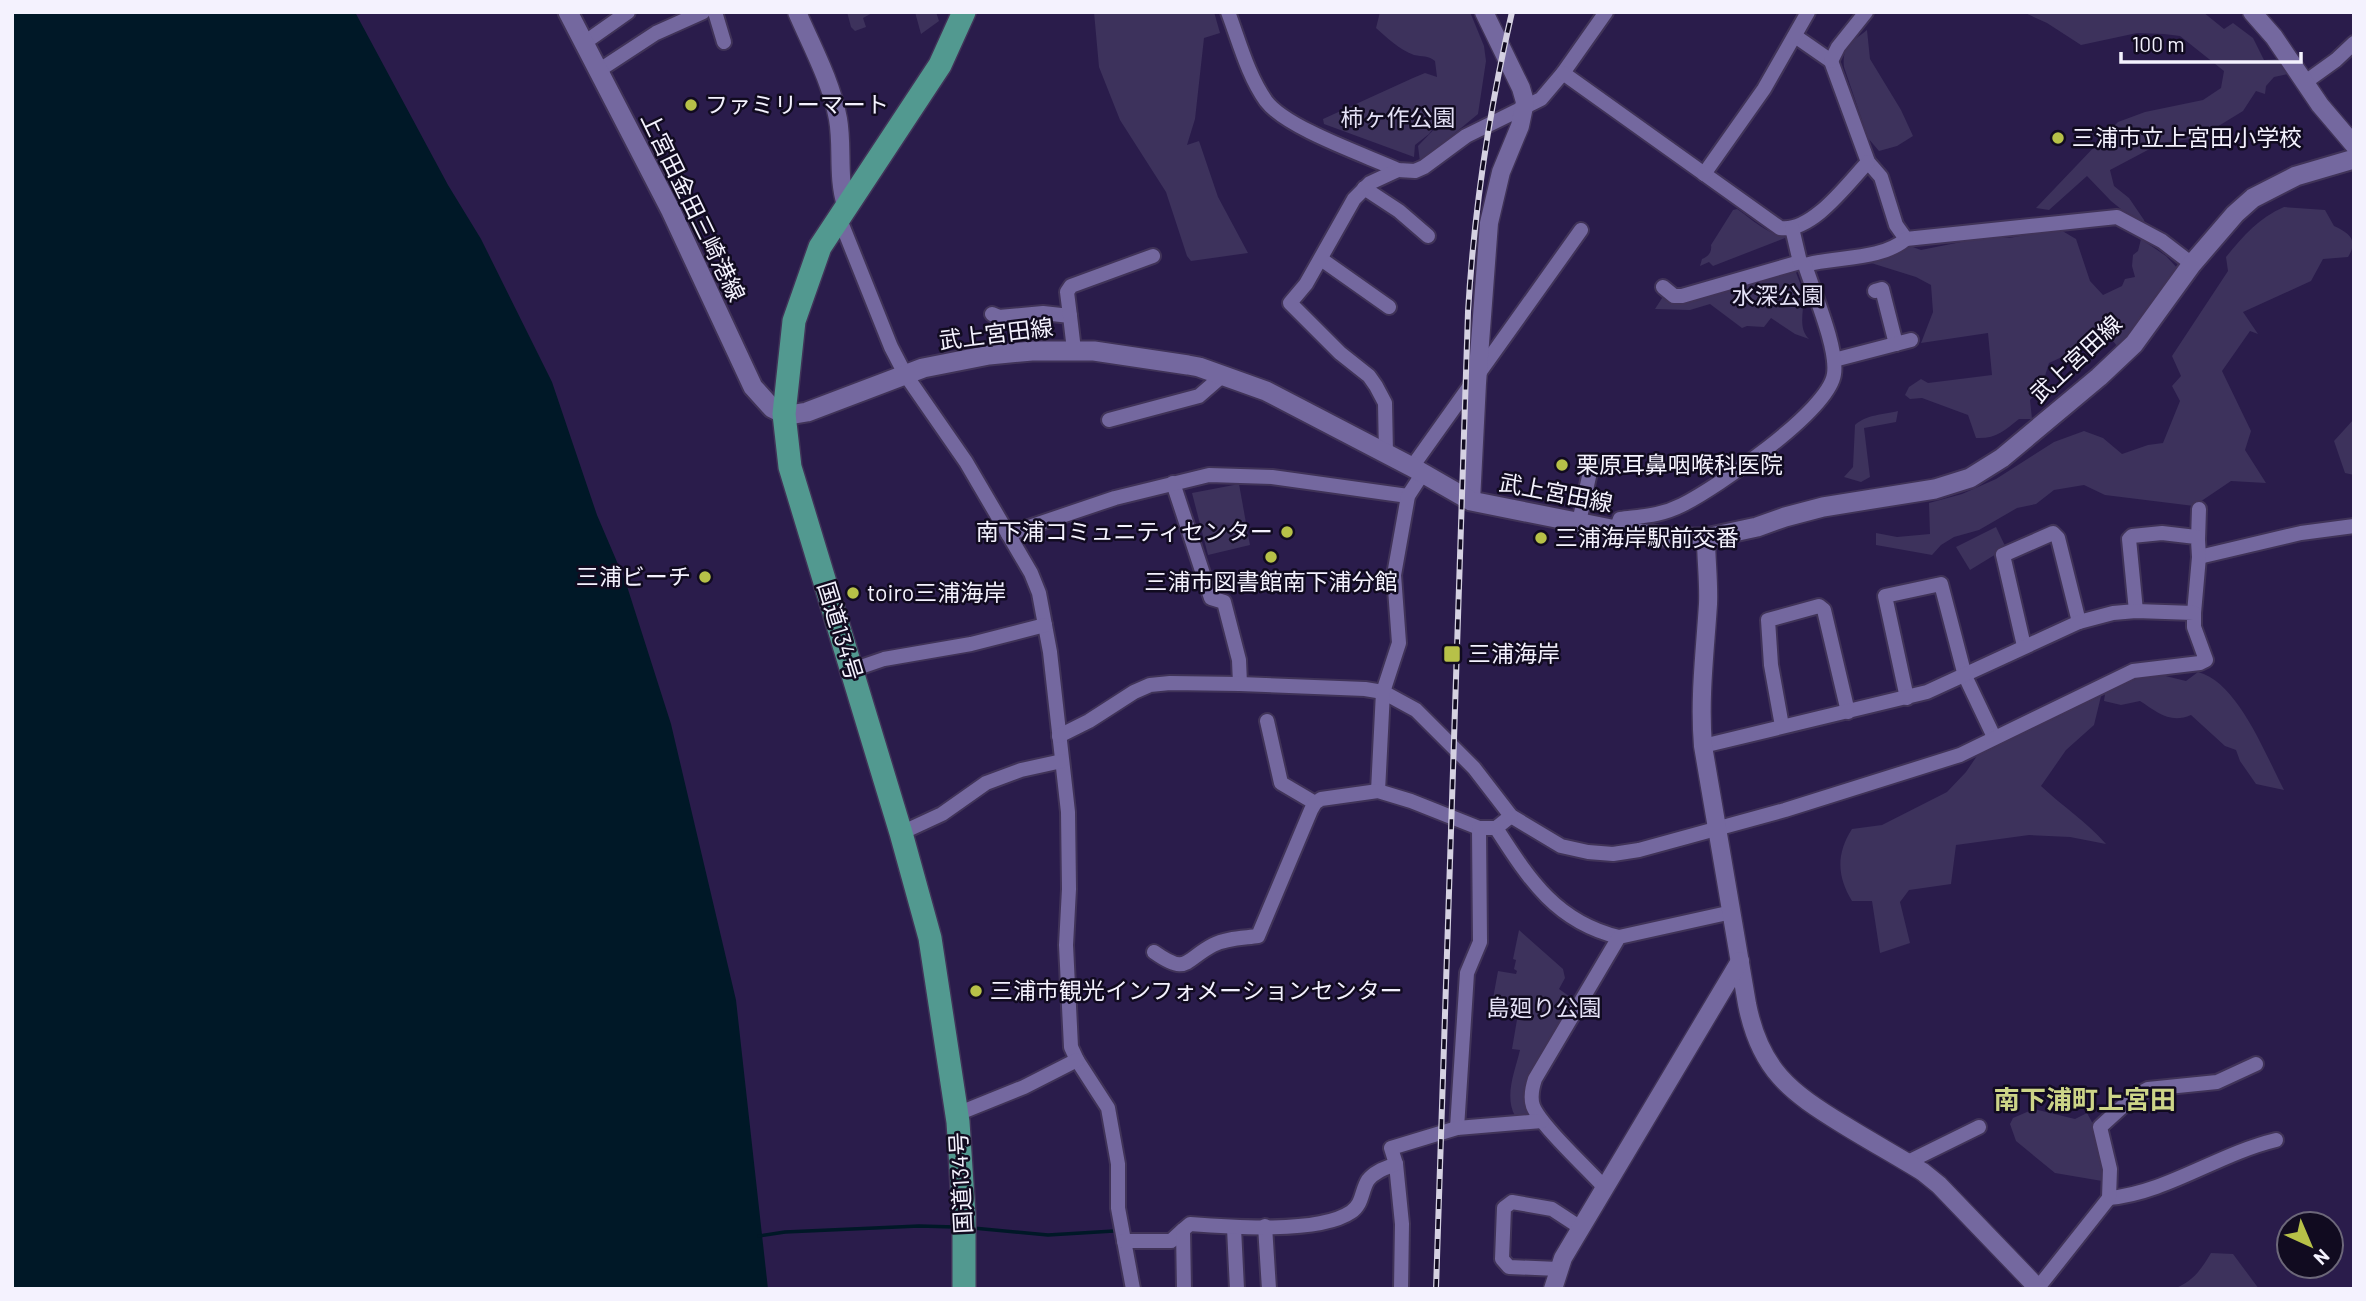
<svg xmlns="http://www.w3.org/2000/svg" width="2366" height="1301" font-family="Barlow,'Noto Sans JP',sans-serif">
  <style>
    .green { fill: #3d325c }
    .water { fill: #001827 }
    .lines { fill: none; stroke-linecap: round; stroke-linejoin: round }
    .stream { stroke: #001827; stroke-width: 3.5 }
    .minor-casing { stroke: #403358; stroke-width: 18 }
    .tertiary-casing { stroke: #403358; stroke-width: 21 }
    .secondary-casing { stroke: #403358; stroke-width: 23 }
    .trunk-casing { stroke: #403358; stroke-width: 26 }
    .minor { stroke: #74689f; stroke-width: 14 }
    .tertiary { stroke: #74689f; stroke-width: 18 }
    .secondary { stroke: #74689f; stroke-width: 19 }
    .trunk { stroke: #529990; stroke-width: 23 }
    .rail-casing { stroke: #d5d1e2; stroke-width: 6 }
    .rail { stroke: #110b20; stroke-width: 3.5; stroke-dasharray: 10; stroke-linecap: butt }
    .poi-dot { fill: #b7c148; stroke: #110b20; stroke-width: 2.5 }
    .labels { text-anchor: middle; stroke-width: 5; stroke-linejoin: round; paint-order: stroke }
    .poi-label { font-size: 23px; fill: #f4f2fe; stroke: #110b20; text-anchor: start }
    .park-label { font-size: 23px; fill: #e4e1f6; stroke: #110b20 }
    .street-label { font-size: 23px; fill: #f4f2fe; stroke: #110b20 }
    .quarter-label { font-size: 26px; font-weight: bold; fill: #cdd588; stroke: #110b20 }
  </style>
  <rect width="100%" height="100%" fill="#2a1c4b"/>
  <!-- green -->
  <g class="green">
    <polygon points="847,12 874,12 863,18 866,27 855,31 851,27"/>
    <polygon points="915,12 936,12 939,21 921,34"/>
    <polygon points="1094,12 1214,12 1220,33 1204,38 1195,119 1187,145 1199,141 1218,197 1248,253 1191,261 1187,256 1166,192 1120,120 1099,67"/>
    <path d="M 1380,12 L 1470,12 L 1484,46 L 1486,61 L 1478,114 L 1420,162 L 1418,146 L 1441,122 L 1446,110 L 1429,134 L 1415,145 L 1414,157 L 1324,124 L 1323,119 L 1413,78 L 1425,73 L 1437,77 L 1435,61 C 1427,55 1423,57 1414,55 C 1400,50 1386,37 1376,28 Z"/>
    <polygon points="2023,12 2203,12 2224,29 2233,23 2253,38 2264,60 2281,59 2288,74 2274,77 2266,86 2265,94 2256,91 2243,111 2199,138 2161,143 2110,170 2114,186 2129,198 2144,220 2145,225 2143,227 2111,201 2087,176 2049,210 2036,208 2118,122 2145,112 2203,100 2221,88 2224,71 2180,36 2164,34 2137,33 2081,45 2047,23"/>
    <path d="M 1867,30 L 1870,59 L 1901,110 L 1913,136 L 1897,146 L 1879,151 L 1868,138 L 1844,67 C 1842,45 1852,42 1867,30 Z"/>
    <path d="M 2284,207 L 2325,210 L 2334,226 C 2349,233 2359,240 2348,257 L 2323,259 L 2311,281 L 2243,312 L 2258,334 L 2250,331 L 2222,371 L 2251,431 L 2245,450 L 2266,483 L 2231,481 L 2194,506 L 2105,495 L 2084,485 L 2054,490 L 2036,504 L 2017,508 L 1979,530 L 1954,537 L 1941,545 L 1932,555 L 1876,545 L 1876,533 L 1897,537 L 1930,534 L 1929,503 L 1962,494 L 1996,479 L 2054,442 L 2084,431 L 2103,438 L 2122,454 L 2148,445 L 2163,443 L 2180,401 L 2172,386 L 2181,376 L 2172,356 L 2228,271 L 2226,257 C 2243,236 2259,218 2284,207 Z"/>
    <path d="M 1737,209 C 1751,218 1769,237 1787,235 L 1785,238 L 1713,266 L 1709,262 L 1700,266 L 1702,259 C 1709,256 1712,252 1711,245 L 1733,210 Z"/>
    <path d="M 2059,229 L 2076,239 L 2090,281 L 2103,295 L 2122,286 L 2125,279 L 2135,277 L 2132,266 L 2133,255 L 2138,251 L 2141,239 L 2166,256 L 2180,271 L 2121,351 L 2105,331 L 2088,345 L 2049,363 L 2041,389 L 2030,400 L 2032,419 L 2019,419 C 2004,431 1996,439 1976,438 L 1968,415 L 1922,398 L 1910,399 L 1905,395 L 1909,387 L 1921,379 L 1928,383 L 1992,375 L 1988,333 L 1921,343 L 1933,312 L 1931,285 L 1916,277 L 1868,262 L 1865,258 L 1910,246 L 1921,250 L 1986,237 L 2009,238 Z"/>
    <path d="M 1794,267 C 1797,276 1802,285 1803,295 C 1805,310 1797,327 1809,339 L 1795,334 L 1771,318 L 1764,327 L 1747,326 L 1742,328 L 1710,304 L 1690,310 L 1655,309 L 1664,295 Z"/>
    <path d="M 1898,411 L 1896,422 L 1864,428 L 1870,477 L 1861,482 L 1844,477 L 1853,467 L 1855,425 C 1867,414 1883,415 1898,411 Z"/>
    <polygon points="2354,419 2354,475 2345,473 2334,441"/>
    <polygon points="1239,484 1250,545 1208,555 1192,493"/>
    <polygon points="1996,527 2006,548 1970,570 1956,547"/>
    <path d="M 2149,672 L 2186,681 L 2198,672 C 2238,682 2266,756 2284,790 L 2256,784 L 2240,761 L 2236,750 L 2225,746 L 2191,715 C 2170,724 2157,712 2140,701 L 2121,705 L 2104,701 L 2106,687 Z"/>
    <path d="M 2103,688 L 2094,725 L 2066,750 L 2041,786 C 2062,806 2087,822 2106,844 L 2070,837 L 2029,835 L 1956,845 L 1951,884 L 1909,890 L 1900,902 L 1910,943 L 1880,953 L 1872,901 L 1852,901 C 1837,876 1836,854 1852,829 L 1882,825 L 1947,792 L 1966,772 L 1981,750 L 2031,729 Z"/>
    <path d="M 1519,930 L 1563,969 L 1565,978 L 1559,989 L 1576,1001 L 1532,1073 L 1532,1114 L 1515,1116 C 1504,1096 1515,1071 1520,1050 L 1512,1049 L 1519,1008 L 1492,1004 L 1498,971 L 1516,974 L 1517,971 L 1514,969 L 1516,960 L 1513,959 Z"/>
    <polygon points="2034,1109 2075,1119 2087,1113 2111,1157 2102,1181 2055,1173 2016,1141 2010,1124 2013,1118"/>
    <path d="M 2211,1253 L 2233,1254 L 2259,1289 L 2174,1289 C 2193,1281 2201,1270 2211,1253 Z"/>
  </g>
  <!-- water -->
  <polygon class="water" points="12,12 355,12 448,185 481,239 552,382 597,515 626,583 671,724 736,1000 768,1289 12,1289"/>
  <g class="lines">
    <!-- stream -->
    <g class="stream">
      <polyline points="973,1228 1048,1235 1114,1231"/>
      <polyline points="759,1236 785,1232 919,1226 955,1227"/>
    </g>
    <!-- minor casing -->
    <g class="minor-casing">
      <g id="minor">
        <polyline points="715,12 724,42"/>
        <path d="M 1228,12 C 1239,41 1248,76 1266,101 C 1286,128 1365,155 1398,170 L 1415,171 L 1424,167 L 1466,136 L 1541,99 L 1563,73 L 1606,12"/>
        <polyline points="1795,36 1831,61 1868,162 1881,177 1896,225 1906,239 2117,217 2162,241 2192,264"/>
        <polyline points="584,43 628,12"/>
        <polyline points="1831,61 1838,47 1866,12"/>
        <polyline points="598,71 656,33 703,12"/>
        <path d="M 1563,73 L 1780,228 C 1812,233 1848,183 1868,162"/>
        <polyline points="2304,83 2336,60 2354,43"/>
        <polyline points="1704,174 1764,89 1808,12"/>
        <polyline points="1364,188 1399,211 1428,236"/>
        <polyline points="839,217 891,347 905,374 966,462 1031,573 1039,593 1050,652 1068,812 1069,889 1066,945 1071,1047 1077,1060 1108,1108 1118,1164 1118,1208 1133,1289"/>
        <polyline points="1321,259 1389,307"/>
        <path d="M 1805,265 C 1836,256 1880,261 1906,239"/>
        <polyline points="1663,287 1674,296 1682,296 1800,262"/>
        <polyline points="1875,291 1882,289 1896,344"/>
        <polyline points="992,314 999,317 1043,313 1070,316 1074,350"/>
        <polyline points="1070,316 1067,292 1071,286 1153,256"/>
        <polyline points="1834,360 1911,340"/>
        <polyline points="1109,420 1199,396 1222,376"/>
        <polyline points="1386,454 1385,403 1376,386 1369,376 1340,353 1290,303 1306,284 1354,199 1370,183 1398,170"/>
        <polyline points="1412,467 1581,230"/>
        <polyline points="1173,483 1211,598 1224,602 1239,660 1240,684"/>
        <polyline points="1579,522 1590,472 1598,463"/>
        <path d="M 1616,530 L 1620,519 C 1643,516 1660,516 1682,505 C 1716,488 1829,411 1834,374 C 1838,348 1813,291 1805,265 L 1800,262 L 1792,228"/>
        <polyline points="1008,534 1115,498 1209,475 1272,477 1408,496"/>
        <polyline points="2198,540 2199,509"/>
        <polyline points="2199,557 2301,533 2354,526"/>
        <polyline points="2136,611 2129,539 2132,536 2162,533 2196,537 2198,540 2199,557 2194,613"/>
        <polyline points="2024,646 2003,555 2053,533 2058,538 2079,622"/>
        <polyline points="852,670 884,659 971,644 1045,625"/>
        <polyline points="1907,698 1885,596 1941,584 1965,676 1994,737"/>
        <polyline points="1267,721 1281,783 1315,803"/>
        <polyline points="1782,726 1771,665 1768,620 1819,606 1824,610 1848,712"/>
        <polyline points="1059,736 1089,721 1134,692 1150,685 1170,683 1240,684 1365,689 1383,692 1416,710 1474,768 1511,816 1561,846 1588,852 1613,854 1639,850 1785,810 1960,755 2133,671 2200,663 2206,660 2194,627 2194,613 2136,611 2113,613 2079,622 1927,692 1703,746"/>
        <polyline points="1378,791 1383,692 1399,643 1394,575 1408,496 1423,473"/>
        <path d="M 1496,828 C 1529,879 1556,922 1619,937"/>
        <polyline points="901,833 942,814 986,783 1021,770 1062,761"/>
        <path d="M 1154,952 C 1188,976 1184,960 1213,945 C 1226,938 1244,938 1258,936 L 1311,810 L 1315,803 L 1321,799 L 1378,791 L 1411,801 L 1479,828"/>
        <polyline points="957,1114 1024,1087 1077,1060"/>
        <polyline points="1457,1128 1467,973 1480,942 1479,828 1496,828 1511,816"/>
        <polyline points="1908,1162 1979,1127"/>
        <polyline points="1396,1164 1402,1224 1401,1289"/>
        <path d="M 1604,1187 C 1588,1169 1540,1125 1533,1106 C 1530,1097 1532,1088 1535,1079 L 1619,937 L 1732,912"/>
        <path d="M 2109,1198 C 2166,1193 2218,1154 2276,1140"/>
        <polyline points="1265,1226 1269,1289"/>
        <polyline points="1234,1228 1237,1289"/>
        <polyline points="1124,1241 1171,1241 1183,1230"/>
        <polyline points="1558,1269 1509,1267 1502,1259 1504,1208 1512,1202 1552,1209 1581,1228"/>
        <path d="M 1184,1289 L 1183,1230 L 1190,1224 C 1228,1227 1319,1234 1351,1212 C 1363,1204 1361,1191 1368,1180 C 1375,1171 1386,1168 1396,1164 L 1391,1148 L 1457,1128 L 1542,1121"/>
        <polyline points="2037,1289 2109,1198 2110,1169 2100,1127 2133,1097 2148,1089 2217,1082 2256,1064"/>
      </g>
    </g>
    <!-- tertiary casing -->
    <g class="tertiary-casing">
      <g id="tertiary">
        <path d="M 797,12 C 812,47 831,81 838,119 C 843,147 837,177 846,205"/>
        <polyline points="2252,12 2274,37 2320,105 2354,145"/>
        <polyline points="1471,501 1477,383 1489,223 1501,172 1520,126 1525,102 1521,88 1484,12"/>
        <path d="M 1706,538 C 1706,560 1709,582 1708,604 C 1705,652 1699,698 1703,746 L 1747,1004 C 1760,1070 1790,1092 1844,1125 C 1870,1141 1897,1156 1923,1172 L 1939,1185 L 2038,1288"/>
        <polyline points="1553,1289 1563,1258 1740,961"/>
      </g>
    </g>
    <!-- secondary casing -->
    <g class="secondary-casing">
      <polyline id="secondary" points="568,12 671,211 753,387 772,408 784,414 795,414 807,412 923,368 989,355 1032,351 1094,351 1188,365 1199,367 1266,391 1412,467 1471,501 1616,530 1672,538 1706,538 1757,527 1785,517 1823,507 1935,489 1970,478 2002,458 2099,377 2134,344 2192,264 2235,214 2253,198 2296,176 2354,159"/>
    </g>
    <!-- trunk casing -->
    <g class="trunk-casing">
      <polyline id="trunk" points="964,1289 964,1215 958,1122 930,938 901,833 790,467 784,414 794,321 820,247 940,65 964,12"/>
    </g>
    <!-- minor -->
    <use href="#minor" class="minor"/>
    <!-- tertiary -->
    <use href="#tertiary" class="tertiary"/>
    <!-- secondary -->
    <use href="#secondary" class="secondary"/>
    <!-- trunk -->
    <use href="#trunk" class="trunk"/>
    <!-- rail casing -->
    <g class="rail-casing">
      <path id="rail" d="M 1436,1289 L 1468,312 C 1474,211 1489,111 1512,12"/>
    </g>
    <!-- rail -->
    <use href="#rail" class="rail"/>
  </g>
  <!-- markers -->
  <g class="poi-dot">
    <circle cx="691" cy="105" r="7"/>
    <circle cx="2058" cy="138" r="7"/>
    <circle cx="1562" cy="465" r="7"/>
    <circle cx="1287" cy="532" r="7"/>
    <circle cx="1541" cy="538" r="7"/>
    <circle cx="1271" cy="557" r="7"/>
    <circle cx="705" cy="577" r="7"/>
    <circle cx="853" cy="593" r="7"/>
    <rect x="1443" y="645" width="18" height="18" rx="3.5"/>
    <circle cx="976" cy="991" r="7"/>
  </g>
  <g class="labels">
    <!-- poi labels -->
    <g class="poi-label">
      <text x="705" y="113">ファミリーマート</text>
      <text x="2072" y="146">三浦市立上宮田小学校</text>
      <text x="1576" y="473">栗原耳鼻咽喉科医院</text>
      <text x="1273" y="540" text-anchor="end">南下浦コミュニティセンター</text>
      <text x="1555" y="546">三浦海岸駅前交番</text>
      <text x="691" y="585" text-anchor="end">三浦ビーチ</text>
      <text x="1271" y="590" text-anchor="middle">三浦市図書館南下浦分館</text>
      <text x="867" y="601">toiro三浦海岸</text>
      <text x="1468" y="662">三浦海岸</text>
      <text x="990" y="999">三浦市観光インフォメーションセンター</text>
    </g>
    <!-- park labels -->
    <g class="park-label">
      <text x="1398" y="126">柿ヶ作公園</text>
      <text x="1778" y="304">水深公園</text>
      <text x="1544" y="1016">島廻り公園</text>
    </g>
    <!-- street labels -->
    <g class="street-label">
      <text transform="translate(693 207) rotate(64)" y="8">上宮田金田三崎港線</text>
      <text transform="translate(996 334) rotate(-7)" y="8">武上宮田線</text>
      <text transform="translate(2076 359) rotate(-43)" y="8">武上宮田線</text>
      <text transform="translate(1556 493) rotate(11)" y="8">武上宮田線</text>
      <text transform="translate(840 631) rotate(73)" y="8">国道134号</text>
      <text transform="translate(961 1183) rotate(-93)" y="8">国道134号</text>
    </g>
    <!-- quarter labels -->
    <g class="quarter-label">
      <text x="2085" y="1109">南下浦町上宮田</text>
    </g>
  </g>
  <!-- border -->
  <rect width="2366" height="1301" fill="none" stroke="#f4f2fe" stroke-width="28"/>
  <!-- north arrow -->
  <g transform="translate(2310 1245) rotate(136)"><circle r="33" fill="#110b20" stroke="#6c6779" stroke-width="2"/>
  <path d="M0-5L12 26L0 18L-12 26Z" fill="#b7c148"/>
  <text y="-10" font-size="19" font-weight="bold" text-anchor="middle" fill="#f4f2fe">N</text>
  </g>
  <!-- scale -->
  <path d="M2121 52v10h180v-10" fill="none" stroke="#f4f2fe" stroke-width="3.5"/>
  <text x="2132" y="52" font-size="21" fill="#f4f2fe" stroke="#110b20" stroke-width="5" paint-order="stroke">100 m</text>
</svg>
